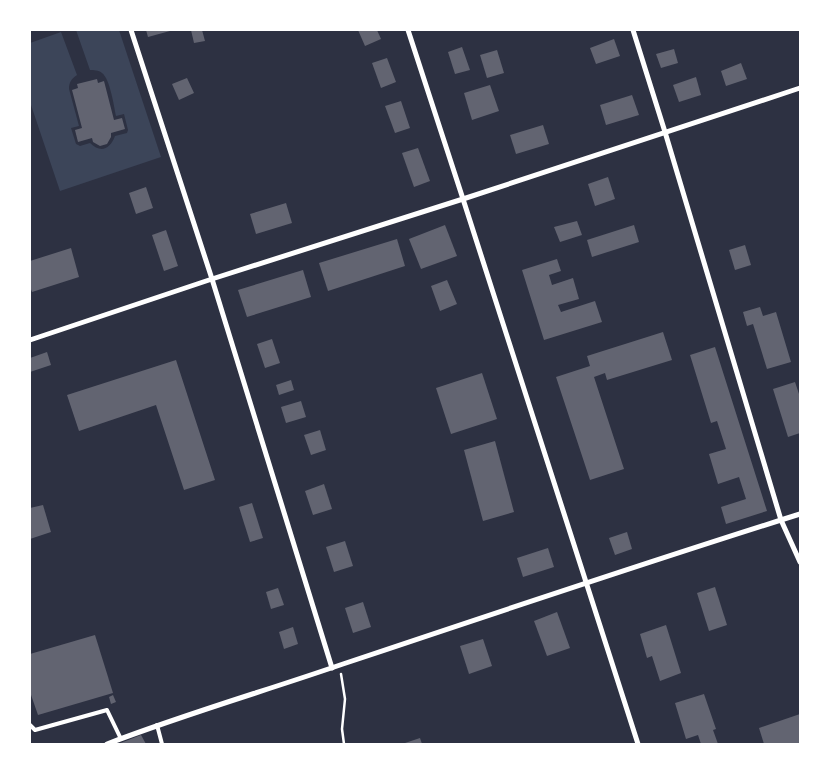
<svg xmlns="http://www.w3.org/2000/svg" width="830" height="774" font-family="Barlow,sans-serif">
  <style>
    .green { fill: #3c4559 }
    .building { fill: #626471 }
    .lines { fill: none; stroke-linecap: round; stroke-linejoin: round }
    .path { stroke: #fff; stroke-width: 2.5 }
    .service { stroke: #fff; stroke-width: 4 }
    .minor { stroke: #fff; stroke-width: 5 }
  </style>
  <rect width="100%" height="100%" fill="#2d3142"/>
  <!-- green -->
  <path class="green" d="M 76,30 L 119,30 L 161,157 L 60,191 L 30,102 L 30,43 L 61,32 L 77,75 C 71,79 69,83 69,89 L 79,126 L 71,128 L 76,144 L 80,146 L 90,143 C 100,153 110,150 115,136 L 127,133 L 128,130 L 124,114 L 116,116 C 114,106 110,79 102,73 C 99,70 93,70 90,70 Z"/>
  <!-- building -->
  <g class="building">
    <polygon points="146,30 170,30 170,31 148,37"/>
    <polygon points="191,30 202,30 205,41 194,43"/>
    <polygon points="358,30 377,30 381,39 365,46"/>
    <polygon points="614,39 620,56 596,64 590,48"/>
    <polygon points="462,47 470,70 455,74 448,52"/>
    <polygon points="674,49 678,63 661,68 656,54"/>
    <polygon points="497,50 504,73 487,78 480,55"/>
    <polygon points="387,58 396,82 381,88 372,63"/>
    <polygon points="741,63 747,79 726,86 721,71"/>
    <polygon points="696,77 701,95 679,102 673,85"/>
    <polygon points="187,78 194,93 179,100 172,84"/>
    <polygon points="97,79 98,83 104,81 114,120 122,118 125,129 111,133 111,137 107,144 100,146 93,142 92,138 78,142 75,130 82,128 72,90 78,88 77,84"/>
    <polygon points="490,85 499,111 472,120 464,93"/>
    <polygon points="632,95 639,115 606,125 600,105"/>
    <polygon points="401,101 410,128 395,133 385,106"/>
    <polygon points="543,125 549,144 516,154 510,135"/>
    <polygon points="418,148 430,181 414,187 402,153"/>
    <polygon points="608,177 615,199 595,206 588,184"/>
    <polygon points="146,187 153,208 136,214 129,193"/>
    <polygon points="286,203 292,223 256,234 250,214"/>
    <polygon points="577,221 582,235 560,242 554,227"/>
    <polygon points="445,225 457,256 421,269 409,239"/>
    <polygon points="634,225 639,242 592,257 587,240"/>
    <polygon points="166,230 178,266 164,271 152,235"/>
    <polygon points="397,239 405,266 328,291 319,263"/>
    <polygon points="745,245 751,265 735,270 729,250"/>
    <polygon points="71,248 79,277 32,292 30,287 30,261"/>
    <polygon points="557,259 561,271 549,275 552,285 573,278 579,299 558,305 561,312 595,301 602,322 544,340 522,270"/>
    <polygon points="303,270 311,297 247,317 238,290"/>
    <polygon points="447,280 457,304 440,311 431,286"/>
    <polygon points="760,307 763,316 776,312 791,362 767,369 753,324 747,326 743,312"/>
    <polygon points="663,332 672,360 607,380 605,373 594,377 624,469 590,480 556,377 590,366 587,356"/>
    <polygon points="272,339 280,363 265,368 257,344"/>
    <polygon points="715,347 767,511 726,524 721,507 746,499 739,477 718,484 709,454 726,449 717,421 711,423 690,355"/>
    <polygon points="47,352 51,365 30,372 30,358"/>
    <polygon points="176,360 215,480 184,490 156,405 79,431 67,395"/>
    <polygon points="482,373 497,419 451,434 436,388"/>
    <polygon points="291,380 294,390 279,395 276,385"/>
    <polygon points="795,382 800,397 800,433 788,437 773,389"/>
    <polygon points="301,401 306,417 286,423 281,407"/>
    <polygon points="320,430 326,450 311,455 304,435"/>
    <polygon points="495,441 514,512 483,521 464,450"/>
    <polygon points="324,484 332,509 313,515 305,491"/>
    <polygon points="252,503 263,538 250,542 239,507"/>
    <polygon points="43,505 51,532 30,539 30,508"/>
    <polygon points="627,532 632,549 615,555 609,538"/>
    <polygon points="345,541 353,566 334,572 326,547"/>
    <polygon points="548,548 554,567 523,577 517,558"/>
    <polygon points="715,587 727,625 709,631 697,593"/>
    <polygon points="278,588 284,605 271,609 266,592"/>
    <polygon points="363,602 371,627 353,633 345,608"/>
    <polygon points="557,612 570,648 547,656 534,621"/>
    <polygon points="666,625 681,673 660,681 652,656 647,658 640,634"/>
    <polygon points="293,627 298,644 284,649 279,632"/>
    <polygon points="95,635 113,693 38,715 30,692 30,654"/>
    <polygon points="483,639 492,666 469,674 460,646"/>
    <polygon points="704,694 716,729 713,730 718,744 701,744 698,735 686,739 675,703"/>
    <polygon points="113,695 116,702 111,704 109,697"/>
    <polygon points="800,714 800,744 764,744 759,728"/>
    <polygon points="141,735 146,744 118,744"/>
    <polygon points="420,738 422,744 402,744"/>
  </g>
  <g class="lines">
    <!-- path -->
    <polyline class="path" points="341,674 345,699 342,729 344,744"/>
    <!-- service -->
    <g class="service">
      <polyline points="30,725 35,730 107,710 121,739"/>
      <polyline points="157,725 162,744"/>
    </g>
    <!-- minor -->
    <g class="minor">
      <polyline points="131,30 212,279 332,668"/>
      <polyline points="408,30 463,199 638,744"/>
      <polyline points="633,30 665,132 781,520 800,562"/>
      <polyline points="30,340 212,279 463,199 800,88"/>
      <path d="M 107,744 C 185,714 265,691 343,664 C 495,613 647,562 800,514"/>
    </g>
  </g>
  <!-- border -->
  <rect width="830" height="774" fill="none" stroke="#ffffff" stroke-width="62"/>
</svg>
